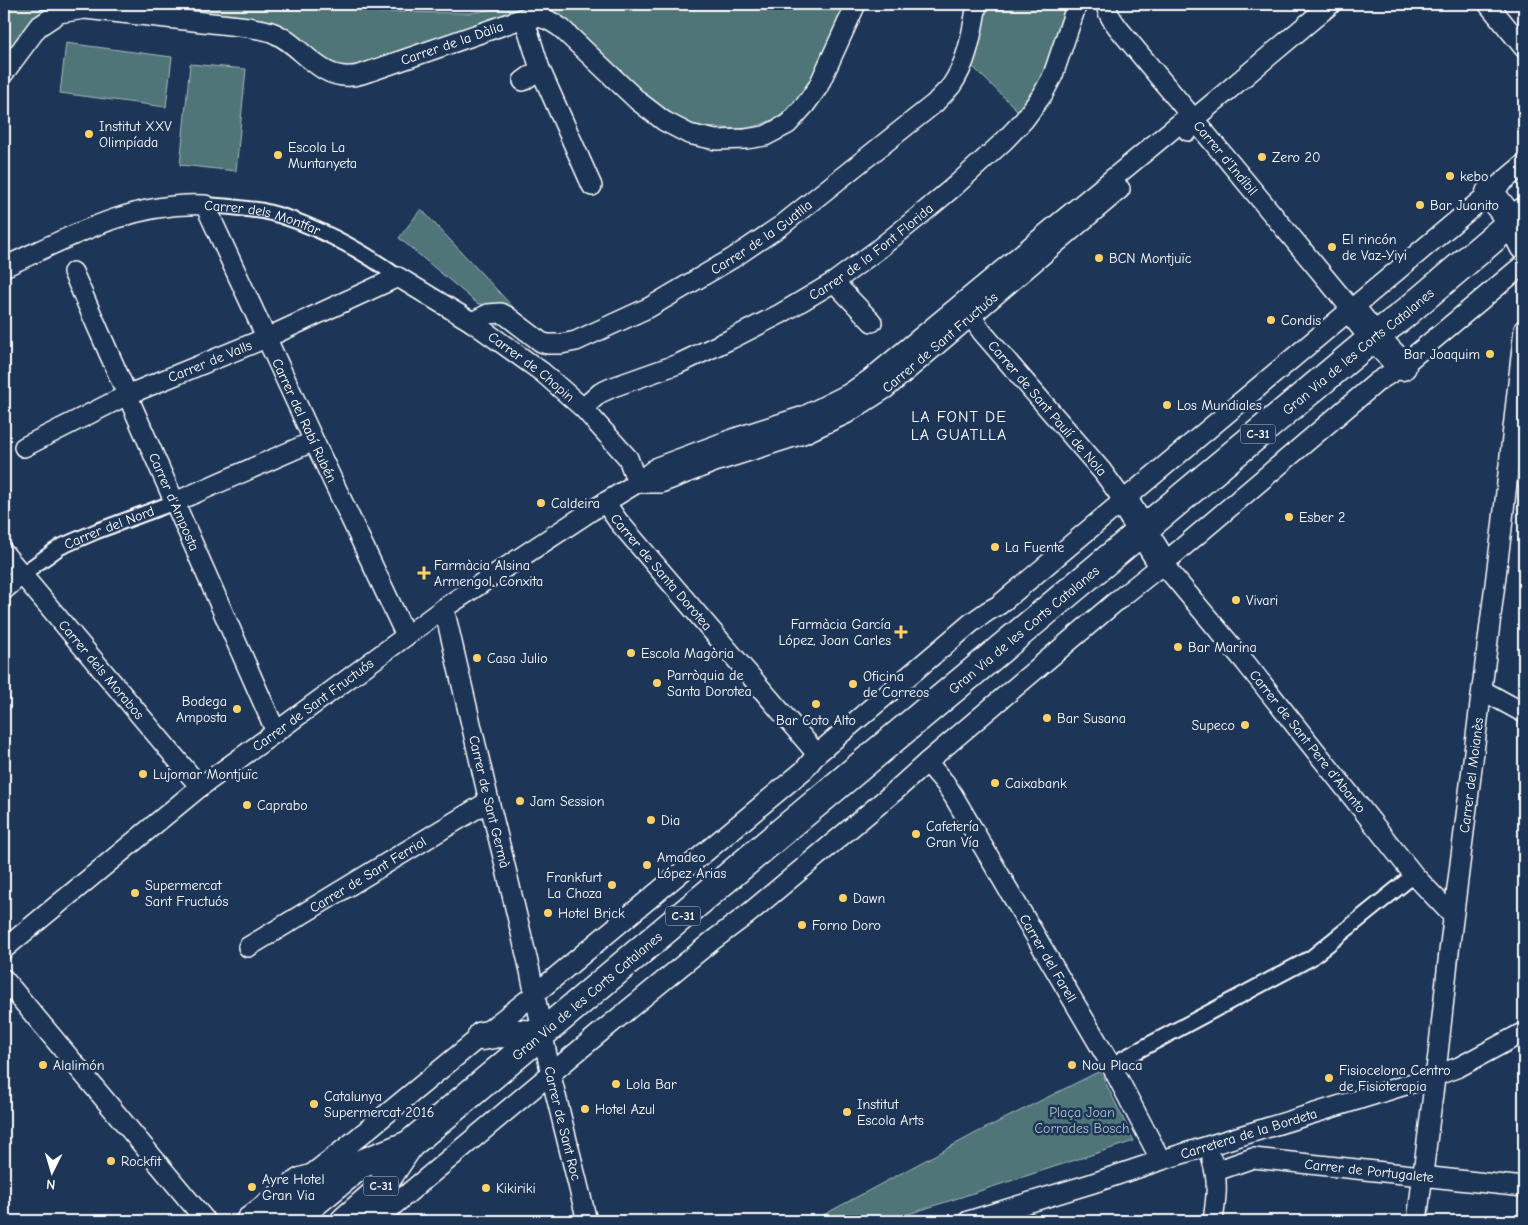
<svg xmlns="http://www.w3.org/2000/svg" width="1528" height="1225" font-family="'Comic Neue',sans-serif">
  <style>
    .green { fill: #4f7578; stroke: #a7babc }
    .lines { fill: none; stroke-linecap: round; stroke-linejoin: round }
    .pedestrian-casing { stroke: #fff; stroke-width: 18 }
    .minor-casing { stroke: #fff; stroke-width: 22 }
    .primary-casing { stroke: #fff; stroke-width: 31 }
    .pedestrian { stroke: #1d3557; stroke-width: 14 }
    .minor { stroke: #1d3557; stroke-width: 19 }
    .primary { stroke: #1d3557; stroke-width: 28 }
    .poi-dot { fill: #ffd166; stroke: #1d3557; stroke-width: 2 }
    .labels { text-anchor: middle; stroke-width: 5; stroke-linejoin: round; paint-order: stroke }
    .shield { fill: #1d3557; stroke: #bbc2cd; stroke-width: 1 }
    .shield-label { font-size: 12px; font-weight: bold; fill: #fff }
    .street-label { font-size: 14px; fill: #fff; stroke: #1d3557 }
    .poi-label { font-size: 14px; fill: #fff; stroke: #1d3557; text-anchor: start }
    .park-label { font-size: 14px; fill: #b0c1c2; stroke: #1d3557 }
    .quarter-label { font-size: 16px; letter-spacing: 1px; fill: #fff; stroke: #1d3557 }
  </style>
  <rect width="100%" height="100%" fill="#1d3557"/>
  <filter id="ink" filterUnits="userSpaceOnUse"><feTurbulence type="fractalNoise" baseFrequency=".02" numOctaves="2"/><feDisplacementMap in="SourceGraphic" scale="10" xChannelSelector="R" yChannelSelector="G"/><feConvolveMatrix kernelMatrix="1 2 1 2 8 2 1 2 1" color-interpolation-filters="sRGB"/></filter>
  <g filter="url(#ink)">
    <!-- green -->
    <g class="green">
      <polygon points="4,4 62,4 4,59"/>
      <polygon points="88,4 330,4 380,12 469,13 528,4 850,4 825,59 797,100 779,117 760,125 742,129 704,127 685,123 661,108 638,91 598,52 549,10 522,8 463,31 353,70 324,63 276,24 224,15"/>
      <polygon points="983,4 1066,4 1050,58 1037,87 1017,110 972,66"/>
      <polygon points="66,43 172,57 166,107 60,93"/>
      <polygon points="190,64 246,69 236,171 180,165"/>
      <polygon points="421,209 543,339 497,305 478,304 399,238"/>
      <polygon points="1100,1071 1134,1141 887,1221 812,1221 976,1133"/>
    </g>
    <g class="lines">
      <!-- pedestrian casing -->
      <g class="pedestrian-casing">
        <g id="pedestrian">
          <path id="s1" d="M 205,205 C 225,206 244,208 263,211 C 308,221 362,250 398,277"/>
          <path id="s2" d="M 21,575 L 60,547 L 97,531 L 175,502"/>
          <polyline points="1111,1065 1311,958 1414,875"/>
        </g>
      </g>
      <!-- minor casing -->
      <g class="minor-casing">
        <g id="minor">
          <path id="s3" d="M 1106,4 C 1107,14 1113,21 1119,29 L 1352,310"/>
          <polyline points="1488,4 1524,48"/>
          <polyline points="524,18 540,69 592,186"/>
          <path id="s4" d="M 4,73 L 38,27 L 59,13 L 85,9 L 248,27 C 255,29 264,29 271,32 C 300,42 317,79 351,76 C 359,76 367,72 374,70 L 524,18 C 540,15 548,19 561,28 L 638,101 L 664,121 L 689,134 L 702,137 L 716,140 L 746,139 L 765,136 L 788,124 L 805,105 L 818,87 L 856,4"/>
          <polyline points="523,81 540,69"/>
          <polyline points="1188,131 1194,119 1331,4"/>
          <path id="s5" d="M 4,267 C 68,238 132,201 205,205 L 314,441 L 406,636"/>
          <path id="s6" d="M 73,272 L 276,732"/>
          <polyline points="834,282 872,322"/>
          <path id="s7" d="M 971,316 L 982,332 L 1102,471 L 1124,501"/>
          <path id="s8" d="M 472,322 L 488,314 L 501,313 L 507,316 L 541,342 L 547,344 L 561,344 L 576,341 L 650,307 L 733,258 L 782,225 L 935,103 C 940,97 946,92 951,86 C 968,62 972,32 977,4"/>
          <path id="s9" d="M 583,408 L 600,393 L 613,387 L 678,364 L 731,339 L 780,314 L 834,282 L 876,251 L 918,217 L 956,185 L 1004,141 L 1024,120 L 1043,94 L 1053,75 L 1077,4"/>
          <path id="s10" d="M 24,447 L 127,395 L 266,338 L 398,277 L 472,322 L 542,372 L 583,408 L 628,458 L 637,483"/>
          <path id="s11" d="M 637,483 L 661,483 L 715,462 L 803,434 L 846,414 L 885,389 L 1120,189"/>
          <polyline points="175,502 314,441"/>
          <path id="s12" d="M 605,502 L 618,521 L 817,754"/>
          <path id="s13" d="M 4,553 L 200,787"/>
          <path id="s14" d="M 1163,564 L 1245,662 L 1414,875 L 1453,916"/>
          <polyline points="4,590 21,575"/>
          <path id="s15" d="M 444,608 L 489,801 L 503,857 L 530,971 L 552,1080 L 587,1221"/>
          <polyline points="1482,690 1524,713"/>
          <path id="s16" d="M 927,762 L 945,783 L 954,797 L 1111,1065 L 1156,1151 L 1159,1161"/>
          <path id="s17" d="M 248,947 L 489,801"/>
          <path id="s18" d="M 4,949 L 200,787 L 276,732 L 444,608 L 591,511 L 637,483 L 657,467 L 735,438 L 804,416 L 848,394 L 870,379 L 1180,123 L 1194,119"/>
          <polyline points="4,979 206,1221"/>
          <path d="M 1212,1160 C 1219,1183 1216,1198 1213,1221"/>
          <path id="s19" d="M 1216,1171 L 1253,1158 L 1524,1187"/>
          <polyline points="312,1174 344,1149 475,1041 535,994 804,770 817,754 971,623 988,611 999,605 1524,164"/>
          <polyline points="375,1221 596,1036 712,941 748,914 895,791 927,762 1119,599 1163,564 1377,382 1402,366 1524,264"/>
          <path id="s20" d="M 968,1221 L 1090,1184 L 1159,1161 L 1435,1076 L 1459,1067 L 1524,1032"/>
          <path id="s21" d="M 1417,1221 L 1438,1054 L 1449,952 L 1502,528 L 1524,329"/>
        </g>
      </g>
      <!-- primary casing -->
      <g class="primary-casing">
        <g id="primary">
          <polyline points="1490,193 1512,222 1524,246"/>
          <polyline points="1352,310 1374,337 1402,366"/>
          <polyline points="1124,501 1163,564"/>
          <polyline points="482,1036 500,1033 540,1035"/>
          <polyline points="250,1221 301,1182 348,1168"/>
          <path id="s22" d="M 291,1221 L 361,1164 L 409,1145 L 444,1116 L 784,830 L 1374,337 L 1402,316 L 1524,212"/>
          <polyline points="345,1221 377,1193 409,1145"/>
        </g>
      </g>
      <!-- pedestrian -->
      <use href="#pedestrian" class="pedestrian"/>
      <!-- minor -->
      <use href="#minor" class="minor"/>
      <!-- primary -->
      <use href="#primary" class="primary"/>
    </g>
  </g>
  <!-- markers -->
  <g class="poi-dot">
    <circle cx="89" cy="134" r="5"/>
    <circle cx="278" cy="155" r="5"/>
    <circle cx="1262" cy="157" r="5"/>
    <circle cx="1450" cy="176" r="5"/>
    <circle cx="1420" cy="205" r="5"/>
    <circle cx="1332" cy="247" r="5"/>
    <circle cx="1099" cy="258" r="5"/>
    <circle cx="1271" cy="320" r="5"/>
    <circle cx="1490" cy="354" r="5"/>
    <circle cx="1167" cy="405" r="5"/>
    <circle cx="541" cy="503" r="5"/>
    <circle cx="1289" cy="517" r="5"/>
    <circle cx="995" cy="547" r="5"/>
    <path d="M421.5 565.5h5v5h5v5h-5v5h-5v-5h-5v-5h5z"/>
    <circle cx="1236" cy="600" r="5"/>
    <path d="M898.5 624.5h5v5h5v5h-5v5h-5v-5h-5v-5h5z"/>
    <circle cx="1178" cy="647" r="5"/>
    <circle cx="631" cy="653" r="5"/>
    <circle cx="477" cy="658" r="5"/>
    <circle cx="657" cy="683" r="5"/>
    <circle cx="853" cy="684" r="5"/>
    <circle cx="816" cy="704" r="5"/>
    <circle cx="237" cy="709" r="5"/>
    <circle cx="1047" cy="718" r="5"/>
    <circle cx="1245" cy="725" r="5"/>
    <circle cx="143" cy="774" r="5"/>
    <circle cx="995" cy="783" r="5"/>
    <circle cx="520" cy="801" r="5"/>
    <circle cx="247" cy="805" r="5"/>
    <circle cx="651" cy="820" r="5"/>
    <circle cx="916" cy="834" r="5"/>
    <circle cx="647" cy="865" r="5"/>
    <circle cx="612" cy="885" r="5"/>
    <circle cx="135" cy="893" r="5"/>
    <circle cx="843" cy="898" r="5"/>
    <circle cx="548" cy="913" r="5"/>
    <circle cx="802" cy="925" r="5"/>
    <circle cx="43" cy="1065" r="5"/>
    <circle cx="1072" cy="1065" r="5"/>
    <circle cx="1329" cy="1078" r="5"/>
    <circle cx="616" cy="1084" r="5"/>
    <circle cx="314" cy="1104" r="5"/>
    <circle cx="585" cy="1109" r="5"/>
    <circle cx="847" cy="1112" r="5"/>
    <circle cx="111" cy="1161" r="5"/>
    <circle cx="252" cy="1187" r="5"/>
    <circle cx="486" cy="1188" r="5"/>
  </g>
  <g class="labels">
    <!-- shield labels -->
    <g class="shield">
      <rect x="1240.5" y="424.5" width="35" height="19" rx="4"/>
      <rect x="665.5" y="906.5" width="35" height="19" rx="4"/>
      <rect x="363.5" y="1176.5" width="35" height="19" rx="4"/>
    </g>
    <g class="shield-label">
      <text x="1258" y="438">C-31</text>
      <text x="683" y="920">C-31</text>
      <text x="381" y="1190">C-31</text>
    </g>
    <!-- street labels -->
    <g class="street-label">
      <text dy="5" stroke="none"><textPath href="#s4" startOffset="496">Carrer de la Dàlia</textPath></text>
      <text dy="5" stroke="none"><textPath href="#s3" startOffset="196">Carrer d'Indíbil</textPath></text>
      <text dy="5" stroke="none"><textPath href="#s1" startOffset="59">Carrer dels Montfar</textPath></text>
      <text dy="5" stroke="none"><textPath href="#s8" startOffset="329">Carrer de la Guatlla</textPath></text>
      <text dy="5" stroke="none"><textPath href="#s9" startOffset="330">Carrer de la Font Florida</textPath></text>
      <text dy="5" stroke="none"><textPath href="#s11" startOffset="340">Carrer de Sant Fructuós</textPath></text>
      <text dy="5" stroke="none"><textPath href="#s22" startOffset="1379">Gran Via de les Corts Catalanes</textPath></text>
      <text dy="5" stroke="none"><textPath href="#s10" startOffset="205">Carrer de Valls</textPath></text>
      <text dy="5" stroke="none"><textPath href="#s10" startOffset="572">Carrer de Chopin</textPath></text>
      <text dy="5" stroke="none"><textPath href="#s7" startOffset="120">Carrer de Sant Paulí de Nola</textPath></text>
      <text dy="5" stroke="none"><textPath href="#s5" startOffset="450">Carrer del Rabí Rubén</textPath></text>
      <text dy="5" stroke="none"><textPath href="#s6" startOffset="251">Carrer d'Amposta</textPath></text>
      <text dy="5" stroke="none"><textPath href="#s2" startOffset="101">Carrer del Nord</textPath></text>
      <text dy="5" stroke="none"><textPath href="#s12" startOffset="90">Carrer de Santa Dorotea</textPath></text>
      <text dy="5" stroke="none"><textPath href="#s22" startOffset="944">Gran Via de les Corts Catalanes</textPath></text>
      <text dy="5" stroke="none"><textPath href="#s13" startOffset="152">Carrer dels Morabos</textPath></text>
      <text dy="5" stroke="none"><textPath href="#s18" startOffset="394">Carrer de Sant Fructuós</textPath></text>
      <text dy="5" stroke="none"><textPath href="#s14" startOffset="229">Carrer de Sant Pere d'Abanto</textPath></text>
      <text dy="5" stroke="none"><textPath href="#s21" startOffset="449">Carrer del Moianès</textPath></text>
      <text dy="5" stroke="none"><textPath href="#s15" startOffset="199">Carrer de Sant Germà</textPath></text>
      <text dy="5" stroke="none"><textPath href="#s17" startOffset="140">Carrer de Sant Ferriol</textPath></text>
      <text dy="5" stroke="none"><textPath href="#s16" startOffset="231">Carrer del Farell</textPath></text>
      <text dy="5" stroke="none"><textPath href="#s22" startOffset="374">Gran Via de les Corts Catalanes</textPath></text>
      <text dy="5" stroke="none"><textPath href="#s15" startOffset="529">Carrer de Sant Roc</textPath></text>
      <text dy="5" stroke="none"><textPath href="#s20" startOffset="294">Carretera de la Bordeta</textPath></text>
      <text dy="5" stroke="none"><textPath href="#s19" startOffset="156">Carrer de Portugalete</textPath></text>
    </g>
    <!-- poi labels -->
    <g class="poi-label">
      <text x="99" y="131">Institut XXV<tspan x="99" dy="16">Olimpíada</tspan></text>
      <text x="288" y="152">Escola La<tspan x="288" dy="16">Muntanyeta</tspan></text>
      <text x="1272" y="162">Zero 20</text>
      <text x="1460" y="181">kebo</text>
      <text x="1430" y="210">Bar Juanito</text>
      <text x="1342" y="244">El rincón<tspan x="1342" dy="16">de Vaz-Yiyi</tspan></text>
      <text x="1109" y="263">BCN Montjuïc</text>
      <text x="1281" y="325">Condis</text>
      <text x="1480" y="359" text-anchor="end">Bar Joaquim</text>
      <text x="1177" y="410">Los Mundiales</text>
      <text x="551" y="508">Caldeira</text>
      <text x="1299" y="522">Esber 2</text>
      <text x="1005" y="552">La Fuente</text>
      <text x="434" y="570">Farmàcia Alsina<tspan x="434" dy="16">Armengol, Conxita</tspan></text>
      <text x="1246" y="605">Vivari</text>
      <text x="891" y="629" text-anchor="end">Farmàcia García<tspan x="891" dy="16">López, Joan Carles</tspan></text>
      <text x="1188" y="652">Bar Marina</text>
      <text x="641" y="658">Escola Magòria</text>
      <text x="487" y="663">Casa Julio</text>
      <text x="667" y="680">Parròquia de<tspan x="667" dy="16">Santa Dorotea</tspan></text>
      <text x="863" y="681">Oficina<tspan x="863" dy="16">de Correos</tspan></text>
      <text x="227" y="706" text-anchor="end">Bodega<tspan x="227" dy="16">Amposta</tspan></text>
      <text x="1057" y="723">Bar Susana</text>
      <text x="816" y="725" text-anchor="middle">Bar Coto Alto</text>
      <text x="1235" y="730" text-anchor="end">Supeco</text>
      <text x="153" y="779">Lujomar Montjuïc</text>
      <text x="1005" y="788">Caixabank</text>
      <text x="530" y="806">Jam Session</text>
      <text x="257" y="810">Caprabo</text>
      <text x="661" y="825">Dia</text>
      <text x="926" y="831">Cafetería<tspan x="926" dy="16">Gran Vía</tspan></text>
      <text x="657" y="862">Amadeo<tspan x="657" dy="16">López Arias</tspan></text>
      <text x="602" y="882" text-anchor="end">Frankfurt<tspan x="602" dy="16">La Choza</tspan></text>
      <text x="145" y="890">Supermercat<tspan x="145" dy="16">Sant Fructuós</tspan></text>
      <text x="853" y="903">Dawn</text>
      <text x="558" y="918">Hotel Brick</text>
      <text x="812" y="930">Forno Doro</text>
      <text x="53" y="1070">Alalimón</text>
      <text x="1082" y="1070">Nou Placa</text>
      <text x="1339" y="1075">Fisiocelona Centro<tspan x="1339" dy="16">de Fisioterapia</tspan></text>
      <text x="626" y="1089">Lola Bar</text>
      <text x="324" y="1101">Catalunya<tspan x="324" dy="16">Supermercat 2016</tspan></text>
      <text x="857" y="1109">Institut<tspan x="857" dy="16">Escola Arts</tspan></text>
      <text x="595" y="1114">Hotel Azul</text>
      <text x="121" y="1166">Rockfit</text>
      <text x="262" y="1184">Ayre Hotel<tspan x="262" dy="16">Gran Via</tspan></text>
      <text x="496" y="1193">Kikiriki</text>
    </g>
    <!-- park labels -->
    <g class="park-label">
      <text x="1082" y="1117">Plaça Joan<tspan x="1082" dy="16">Corrades Bosch</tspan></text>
    </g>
    <!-- quarter labels -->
    <g class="quarter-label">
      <text x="959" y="422">LA FONT DE<tspan x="959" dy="18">LA GUATLLA</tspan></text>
    </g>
  </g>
  <!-- margin -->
  <rect width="1528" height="1225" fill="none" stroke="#1d3557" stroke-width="20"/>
  <rect x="10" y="10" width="1508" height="1205" fill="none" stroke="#fff" stroke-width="2" filter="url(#ink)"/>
  <!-- north arrow -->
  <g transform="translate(52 1172) rotate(185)" stroke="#1d3557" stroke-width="4" paint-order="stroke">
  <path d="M0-4L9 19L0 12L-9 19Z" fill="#ffffff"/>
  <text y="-8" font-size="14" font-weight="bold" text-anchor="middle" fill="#ffffff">N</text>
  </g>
</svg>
